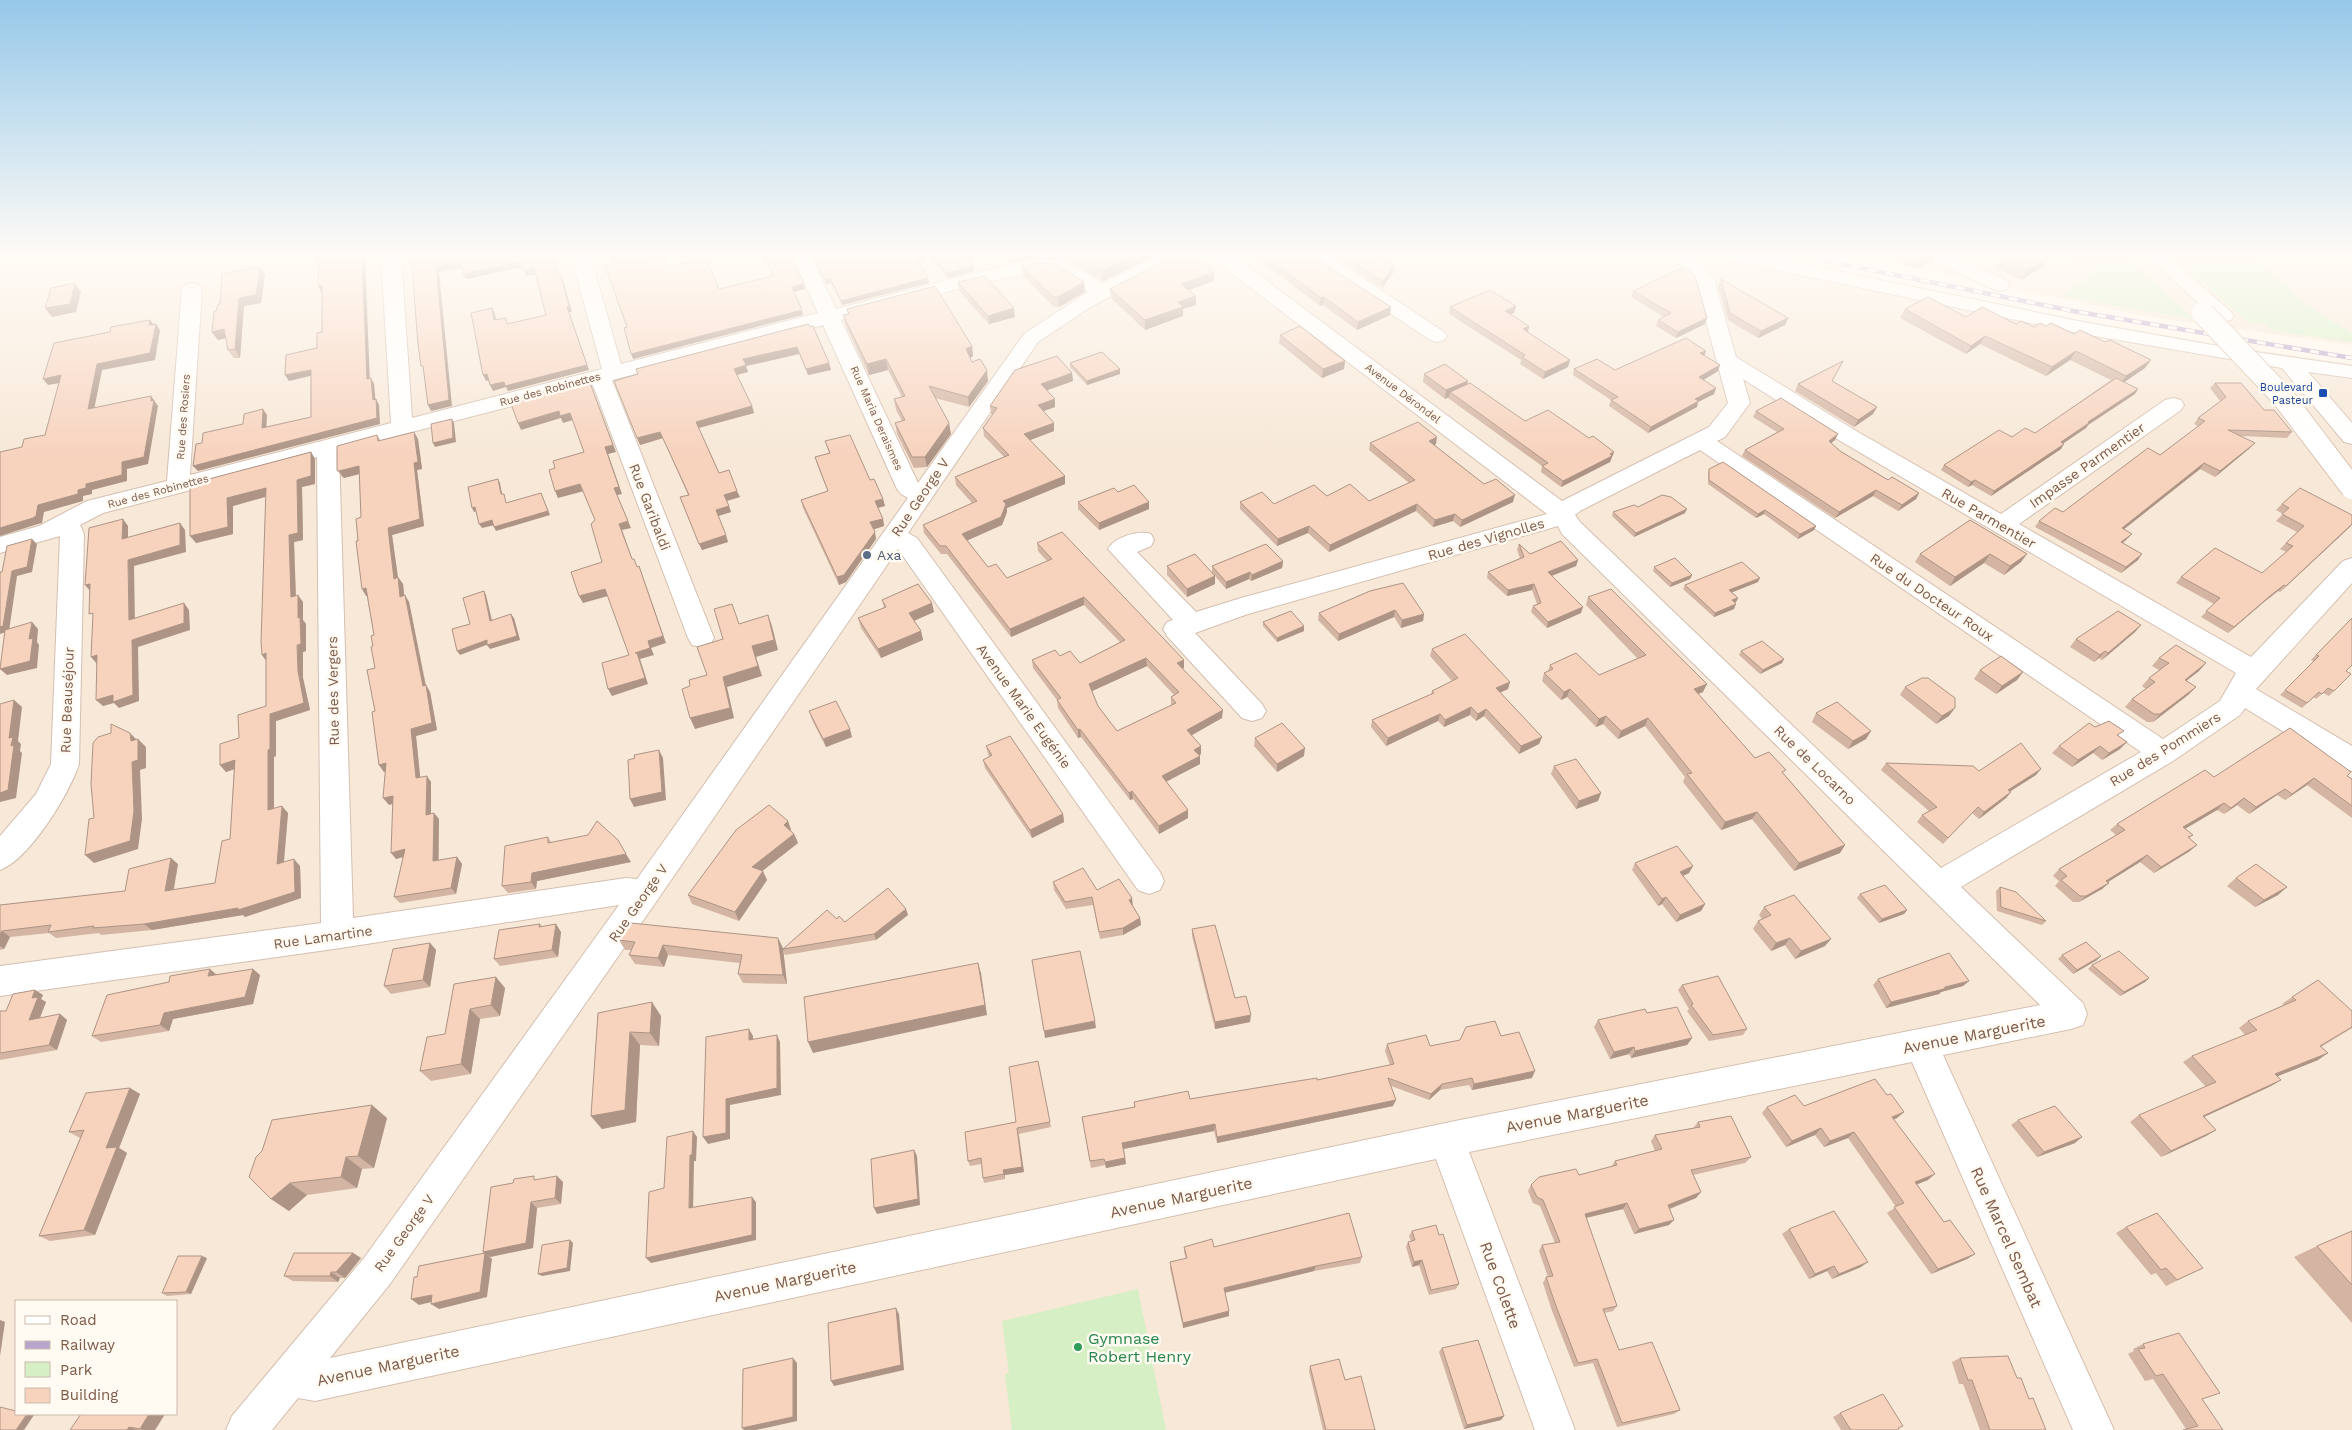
<svg xmlns="http://www.w3.org/2000/svg" width="2352" height="1430" font-family="'Work Sans',sans-serif">
  <style>
    .residential { fill: #f7e8d7; fill-rule: evenodd }
    .green { fill: #d7efc5 }
    .lines { fill: none; stroke-linecap: round; stroke-linejoin: round }
    .minor-casing { stroke: #d5bfb0; stroke-width: 2 }
    .secondary-casing { stroke: #d9bfac; stroke-width: 2 }
    .minor { fill: #fff; fill-rule: evenodd }
    .secondary { fill: #fff; fill-rule: evenodd }
    .rail-casing { stroke: #b8a5cb; stroke-width: 4.5 }
    .rail { stroke: #fffaf2; stroke-width: 3; stroke-dasharray: 9; stroke-linecap: butt }
    .secondary-bridge-casing { stroke: #d9bfac; stroke-width: 24; stroke-linecap: butt }
    .secondary-bridge { stroke: #fff; stroke-width: 22 }
    .wall { fill: #d4b5a3; fill-rule: evenodd }
    .shaded-wall { fill: #ad9485 }
    .building { fill: #f7d3be; stroke: #ad9485; fill-rule: evenodd }
    .transit-dot { fill: #1a4fb4; stroke: #fffaf2; stroke-width: 2 }
    .service-dot { fill: #5c6f8a; stroke: #fffaf2; stroke-width: 2 }
    .leisure-dot { fill: #2e9e5b; stroke: #fffaf2; stroke-width: 2 }
    .labels { text-anchor: middle; stroke-width: 5; stroke-linejoin: round; paint-order: stroke }
    .far-transit-label { font-size: 11px; fill: #164399; stroke: #fffaf2; text-anchor: end }
    .far-street-label { font-size: 11px; fill: #7d5a49; stroke: #fffaf2 }
    .street-label { font-size: 14px; fill: #7d5a49; stroke: #fffaf2 }
    .service-label { font-size: 14px; fill: #4e5e75; stroke: #fffaf2; text-anchor: start }
    .near-street-label { font-size: 16px; fill: #7d5a49; stroke: #fffaf2 }
    .near-leisure-label { font-size: 16px; fill: #27864d; stroke: #fffaf2; text-anchor: start }
  </style>
  <rect width="100%" height="100%" fill="#fef6ea"/>
  <!-- residential -->
  <g class="residential">
    <path d="M 0,255 L 1759,255 L 2046,314 L 2221,345 L 2352,364 L 2352,1430 L 0,1430 ZM 16,1301 L 176,1301 L 176,1414 L 16,1414 Z"/>
    <polygon points="1851,255 2352,255 2352,345 2150,317"/>
  </g>
  <!-- green -->
  <g class="green">
    <polygon points="2075,255 2126,255 2194,319 2060,296 2094,273 2065,260"/>
    <polygon points="2171,255 2252,255 2316,311 2352,333 2352,342 2274,331 2263,323 2248,322"/>
    <polygon points="1138,1289 1166,1430 1012,1430 1005,1374 1009,1373 1002,1321"/>
  </g>
  <g class="lines">
    <!-- minor casing -->
    <g class="minor-casing">
      <g id="minor">
        <path d="M 381,255 L 401,255 L 412,418 L 602,369 L 571,255 L 590,255 L 621,364 L 818,313 L 792,255 L 810,255 L 836,309 L 979,272 L 1040,259 L 1069,263 L 1103,283 L 1159,255 L 1182,255 L 1180,259 L 1089,308 L 1038,342 L 908,533 L 917,538 L 1160,872 L 1164,881 L 1160,890 L 1149,894 L 1138,890 L 898,549 L 656,902 L 390,1284 L 330,1358 L 1460,1120 L 2040,1005 L 1562,534 L 1558,526 L 1248,614 L 1195,633 L 1262,704 L 1266,711 L 1262,718 L 1252,721 L 1242,718 L 1167,636 L 1163,629 L 1167,622 L 1173,620 L 1108,549 C 1115,537 1138,530 1151,534 L 1154,540 L 1151,546 L 1137,552 L 1196,612 L 1241,598 L 1547,514 L 1213,259 L 1211,255 L 1232,255 L 1562,501 L 1709,427 L 1728,403 L 1695,281 L 1671,255 L 1691,255 L 1714,279 L 1736,357 L 1858,432 L 2001,514 L 2165,400 L 2173,398 L 2181,400 L 2184,405 L 2181,410 L 2019,524 L 2251,657 L 2343,561 L 2352,558 L 2352,583 L 2256,689 L 2352,746 L 2352,771 L 2342,768 L 2245,708 L 2240,715 L 2173,761 L 1961,887 L 2083,1003 L 2087,1014 L 2083,1025 L 2071,1029 L 1943,1055 L 2114,1430 L 2073,1430 L 1912,1062 L 1469,1152 L 1575,1430 L 1535,1430 L 1436,1159 L 315,1401 L 298,1398 L 272,1430 L 226,1430 L 232,1416 L 364,1258 L 619,905 L 334,949 L 0,996 L 0,966 L 321,923 L 317,457 L 103,513 L 80,525 L 84,534 L 79,764 C 69,794 30,859 0,870 L 0,836 L 36,794 L 51,764 L 60,536 L 0,553 L 0,537 L 39,526 L 87,501 L 167,481 L 182,289 L 185,285 L 192,283 L 199,285 L 202,289 L 190,475 L 391,423 ZM 1040,271 L 1057,272 L 1088,292 L 1024,334 L 918,483 L 841,320 L 981,283 ZM 823,325 L 897,489 L 901,494 L 908,498 L 637,879 L 626,878 L 353,918 L 339,451 L 593,385 L 688,638 L 692,645 L 701,647 L 710,645 L 714,638 L 612,380 ZM 1743,379 L 1842,442 L 2236,673 L 2220,701 L 2163,739 L 1717,441 L 1725,437 L 1750,403 ZM 1700,450 L 2141,752 L 1941,868 L 1580,522 L 1575,515 L 1580,511 Z"/>
        <polygon points="1306,255 1328,255 1444,332 1447,336 1444,340 1437,342 1430,340 1309,259"/>
        <polygon points="1723,255 1759,255 2083,322 2235,349 2352,366 2352,378 2308,372 2352,423 2352,444 2344,442 2282,368 2083,334 1733,261 1726,259"/>
        <polygon points="1926,255 1951,255 2007,281 2010,285 2007,289 2000,291 1993,289 1929,259"/>
      </g>
    </g>
    <!-- secondary casing -->
    <g class="secondary-casing">
      <polygon id="secondary" points="2146,255 2167,255 2231,312 2234,316 2231,320 2224,322 2217,320"/>
    </g>
    <!-- minor -->
    <use href="#minor" class="minor"/>
    <!-- secondary -->
    <use href="#secondary" class="secondary"/>
    <!-- rail casing -->
    <g class="rail-casing">
      <polyline id="rail" points="1797,255 2073,311 2352,358"/>
    </g>
    <!-- rail -->
    <use href="#rail" class="rail"/>
    <!-- secondary-bridge casing -->
    <g class="secondary-bridge-casing">
      <polyline id="secondary-bridge" points="2203,313 2282,396 2352,488"/>
    </g>
    <!-- secondary-bridge -->
    <use href="#secondary-bridge" class="secondary-bridge"/>
  </g>
  <!-- wall -->
  <g class="wall">
    <polygon points="812,255 977,255 969,261 974,266 974,271 948,278 928,256 919,263 928,278 929,283 842,305 831,283 826,284"/>
    <polygon points="1002,255 1075,255 1083,264 1083,269 1069,261 1040,257 1010,263"/>
    <polygon points="1086,255 1156,255 1103,281 1084,270 1084,259"/>
    <polygon points="1253,255 1311,255 1390,315 1357,330 1323,305 1320,306"/>
    <polygon points="1331,255 1377,255 1394,266 1393,273 1382,288"/>
    <polygon points="1883,255 1934,255 1930,262 1917,268 1907,266"/>
    <polygon points="2049,257 2043,267 2021,280 1996,268 2002,258"/>
    <polygon points="1022,266 1084,282 1085,292 1059,307 1054,307 1023,276"/>
    <polygon points="260,267 265,275 261,303 244,306 240,358 234,358 228,350 226,338 218,340 212,332 216,311 220,304"/>
    <polygon points="1214,272 1214,281 1189,290 1196,305 1183,309 1183,316 1145,330 1111,298 1110,289"/>
    <polygon points="1721,279 1788,318 1785,325 1758,338 1728,320 1718,286"/>
    <polygon points="958,282 1015,317 989,324 959,291"/>
    <polygon points="1633,291 1707,318 1705,324 1676,338 1656,326 1658,320 1664,317 1631,297"/>
    <polygon points="1516,306 1514,313 1511,314 1528,332 1568,367 1543,379 1520,364 1521,360 1449,314 1450,307"/>
    <polygon points="847,309 972,346 973,356 970,358 972,362 988,381 969,407 935,398 951,434 927,467 914,468 897,434 895,423 902,421 896,410 894,399 902,397 888,370 869,375 846,326 843,315 848,314"/>
    <polygon points="1905,309 2016,324 2034,327 2145,368 2124,382 2135,394 2088,425 2086,428 2063,443 2061,449 1991,496 1972,485 1968,487 1941,470 1944,465 2012,437 2035,433 2111,380 2070,360 2046,376 1980,344 1966,354 1900,318"/>
    <polygon points="808,324 829,363 831,370 808,375 799,354 746,366 748,372 737,375 754,413 699,428 719,473 740,497 727,501 731,512 718,516 728,542 702,550 680,497 688,495 663,438 640,445 638,374"/>
    <polygon points="1280,335 1345,361 1344,369 1322,378 1279,343"/>
    <polygon points="1706,351 1704,356 1718,371 1703,380 1714,394 1698,402 1697,407 1648,433 1609,406 1611,400 1573,375 1574,369 1615,370"/>
    <polygon points="1843,361 1832,381 1877,407 1873,414 1854,427 1795,391 1798,384"/>
    <polygon points="1070,363 1120,374 1087,385 1070,367"/>
    <path d="M 1072,373 L 1073,381 L 1047,390 L 1055,399 L 1055,407 L 1043,411 L 1054,423 L 1054,431 L 1030,440 L 1065,484 L 1007,508 L 1007,512 L 1002,525 L 967,540 L 988,567 L 1007,578 L 1047,561 L 1038,551 L 1037,543 L 1184,668 L 1182,669 L 1222,718 L 1191,735 L 1201,754 L 1199,755 L 1200,764 L 1166,781 L 1188,818 L 1159,834 L 1133,799 L 1130,800 L 1081,737 L 1078,738 L 1058,708 L 1057,700 L 1033,668 L 1032,660 L 1060,656 L 1080,663 L 1120,642 L 1084,605 L 1011,637 L 947,554 L 941,554 L 924,533 L 923,525 L 972,503 L 956,485 L 955,477 L 1004,457 L 984,436 L 983,428 L 993,414 L 991,414 L 990,406 ZM 1147,666 L 1174,695 L 1171,697 L 1171,705 L 1117,731 L 1098,706 L 1092,691 Z"/>
    <polygon points="1424,374 1467,384 1525,421 1589,438 1614,452 1610,462 1561,487 1541,472 1542,466 1448,398 1449,397 1445,399 1423,382"/>
    <polygon points="2215,383 2264,410 2292,432 2287,438 2242,436 2250,448 2215,477 2200,469 2124,529 2127,539 2123,543 2138,560 2121,573 2035,527 2039,521 2063,512 2160,455 2198,426 2194,424 2198,418 2220,401 2210,388"/>
    <polygon points="1756,411 1835,440 1831,443 1840,451 1888,480 1919,493 1916,499 1898,511 1873,496 1835,518 1742,456 1745,450 1777,432 1753,417"/>
    <polygon points="414,432 418,439 422,469 417,470 424,526 392,535 398,578 403,584 404,595 409,602 426,685 430,692 437,730 416,736 420,777 431,782 431,814 439,819 439,860 457,857 462,864 456,894 400,903 394,897 403,857 396,859 392,804 389,805 385,772 384,772 379,765 375,711 375,668 373,646 374,635 367,596 366,596 358,541 361,517 359,474 344,478 342,477 337,470 377,435 381,441"/>
    <polygon points="825,441 870,480 883,499 885,506 878,508 883,519 884,526 873,529 876,539 846,582 839,585 803,508 801,500 828,492 817,464 815,457 829,453"/>
    <polygon points="1370,443 1436,444 1434,445 1484,484 1513,502 1460,527 1453,521 1433,527 1416,511 1329,552 1308,533 1277,546 1240,509 1240,502 1274,504 1327,496 1369,501 1409,483 1369,450"/>
    <polygon points="311,452 315,459 315,484 302,487 303,540 294,542 296,596 303,602 303,620 306,624 306,651 303,652 303,678 310,710 276,721 276,756 274,757 274,808 288,813 284,862 300,866 301,898 245,917 243,915 152,930 101,935 99,933 56,938 49,933 10,937 4,949 0,950 0,905 125,891 178,864 174,890 215,883 230,839 234,769 226,772 220,765 239,738 266,706 266,660 262,655 266,497 233,506 233,534 196,543 190,484"/>
    <polygon points="1709,469 1816,526 1814,530 1798,539 1764,514 1756,518 1708,484 1708,474"/>
    <polygon points="1118,492 1149,502 1149,509 1099,530 1078,509 1078,502"/>
    <polygon points="2282,504 2351,526 2280,592 2278,591 2264,602 2228,633 2201,617 2214,604 2176,583 2181,577 2262,573 2286,552 2280,549 2297,532 2276,521 2283,514 2276,510"/>
    <polygon points="1638,507 1685,513 1634,537 1612,516 1613,512"/>
    <polygon points="1970,520 2021,562 2004,575 1984,563 1950,586 1915,562 1920,554"/>
    <polygon points="1519,544 1530,554 1578,560 1576,566 1552,576 1581,613 1547,628 1531,612 1533,606 1537,604 1532,590 1507,596 1487,578 1488,572 1520,558 1517,550"/>
    <polygon points="1283,561 1282,568 1251,581 1249,579 1226,589 1215,576 1215,584 1187,597 1167,575 1167,566 1212,572 1212,566"/>
    <polygon points="1654,567 1692,575 1690,579 1670,587 1653,571"/>
    <polygon points="1758,582 1732,592 1738,598 1736,602 1734,603 1734,609 1714,617 1683,589 1685,585"/>
    <polygon points="1370,591 1424,614 1423,621 1401,628 1394,617 1338,641 1318,620 1319,613"/>
    <polygon points="1588,597 1703,692 1698,694 1755,758 1784,774 1845,845 1840,853 1794,871 1752,819 1721,830 1683,782 1685,777 1645,726 1618,739 1603,724 1596,727 1567,697 1561,700 1542,681 1544,673 1548,671 1550,665 1599,675 1638,659 1586,605"/>
    <polygon points="882,600 934,612 914,621 921,631 923,640 881,658 861,628 858,618 884,608"/>
    <polygon points="2352,618 2346,671 2351,674 2329,696 2323,693 2316,699 2314,697 2302,708 2280,695 2314,662 2311,660"/>
    <polygon points="1263,622 1304,631 1277,642 1263,626"/>
    <polygon points="2141,625 2135,632 2102,660 2099,658 2094,662 2070,647 2076,639"/>
    <polygon points="1432,649 1508,689 1500,693 1542,737 1539,744 1519,754 1484,716 1476,721 1470,715 1444,727 1438,721 1386,746 1371,727 1372,720 1431,694 1432,691 1452,681 1430,656"/>
    <polygon points="1741,651 1784,659 1782,663 1760,674 1739,655"/>
    <polygon points="2159,658 2199,671 2186,681 2196,687 2188,695 2153,722 2147,722 2125,707 2132,699 2146,689 2142,686 2149,678 2159,670 2152,666"/>
    <polygon points="1980,670 2023,672 2017,680 1996,694 1974,679"/>
    <polygon points="1905,687 1949,716 1936,724 1900,695"/>
    <polygon points="809,711 852,737 826,747 812,720"/>
    <polygon points="1816,713 1871,731 1866,739 1848,749 1812,722"/>
    <polygon points="2095,727 2119,736 2120,749 2102,760 2093,753 2072,767 2052,753 2059,746"/>
    <polygon points="1255,738 1304,756 1277,772 1254,746"/>
    <polygon points="986,746 1063,814 1064,822 1032,838 985,768 983,760 989,757 988,754"/>
    <polygon points="1886,763 1979,771 2036,775 2010,791 2011,792 2006,798 1979,819 1972,813 1943,844 1917,822 1922,815 1929,811 1881,770"/>
    <polygon points="1554,766 1601,793 1598,801 1576,809 1551,774"/>
    <polygon points="2347,776 2352,779 2352,818 2307,785 2285,800 2277,795 2249,814 2237,805 2224,814 2217,810 2185,829 2193,835 2189,838 2190,851 2154,873 2140,862 2108,882 2109,883 2102,889 2079,902 2073,902 2055,886 2059,881 2053,876 2059,869 2116,835 2110,830 2117,824 2214,777"/>
    <polygon points="788,821 791,830 791,831 794,834 798,843 762,871 767,880 739,921 692,904 688,895"/>
    <polygon points="548,837 551,842 631,862 537,881 536,889 508,893 502,886"/>
    <polygon points="1635,863 1693,866 1689,873 1683,876 1705,904 1701,911 1676,922 1662,904 1658,906 1632,870"/>
    <polygon points="2236,878 2278,895 2255,907 2227,886"/>
    <polygon points="1053,882 1097,890 1133,906 1140,918 1141,925 1123,935 1100,939 1093,905 1066,909 1054,890"/>
    <polygon points="2000,887 2046,921 2042,925 1997,911 1996,891"/>
    <polygon points="1860,894 1907,910 1904,914 1879,923 1857,898"/>
    <polygon points="1764,907 1825,946 1795,959 1785,945 1771,951 1753,929 1758,921 1762,919 1759,915"/>
    <polygon points="908,915 876,940 785,955 783,950 787,984 743,983 738,974 740,963 668,955 664,967 635,964 629,955 631,950 625,950 619,940 783,948 783,949 837,919 845,922"/>
    <polygon points="540,924 542,926 561,932 558,957 500,966 494,959"/>
    <polygon points="1192,929 1235,998 1250,1022 1215,1029 1192,936"/>
    <polygon points="430,943 436,950 430,987 391,994 384,986"/>
    <polygon points="2062,955 2097,960 2073,974 2058,959"/>
    <polygon points="2092,965 2149,978 2145,982 2120,996 2088,969"/>
    <polygon points="216,974 260,975 253,1004 173,1019 169,1031 101,1042 92,1036"/>
    <polygon points="1878,979 1969,981 1963,986 1941,992 1939,994 1886,1008 1873,985"/>
    <polygon points="454,984 505,988 500,1016 480,1019 471,1074 431,1081 420,1071 445,1034"/>
    <polygon points="1682,985 1747,1029 1743,1035 1709,1041 1687,1011 1689,1009 1678,990"/>
    <polygon points="35,990 43,995 41,999 46,1002 40,1018 60,1014 67,1020 57,1050 0,1060 0,1011 6,1011"/>
    <polygon points="2292,997 2352,1011 2352,1028 2321,1047 2328,1053 2318,1060 2277,1076 2281,1080 2271,1086 2204,1117 2216,1130 2206,1136 2161,1157 2130,1122 2139,1115 2206,1087 2183,1062 2192,1056 2245,1035 2239,1028 2248,1021 2284,1005 2282,1004"/>
    <polygon points="598,1013 661,1016 659,1046 640,1045 636,1122 602,1129 591,1116"/>
    <polygon points="1647,1013 1692,1038 1687,1045 1631,1058 1629,1054 1610,1059 1594,1027 1598,1020"/>
    <polygon points="1501,1036 1532,1078 1472,1090 1469,1085 1440,1090 1429,1100 1391,1086 1393,1106 1217,1143 1214,1131 1124,1149 1126,1164 1106,1168 1105,1165 1091,1168 1082,1117 1134,1107 1134,1102 1190,1099 1317,1080 1390,1065 1385,1051 1387,1044 1430,1046"/>
    <polygon points="1038,1061 1051,1127 1019,1134 1024,1172 1005,1175 1005,1179 984,1183 983,1178 981,1164 970,1166 968,1161 1016,1122"/>
    <polygon points="130,1088 140,1094 119,1148 127,1153 95,1235 50,1241 39,1236 80,1138 69,1132"/>
    <polygon points="1887,1095 1904,1112 1897,1118 1894,1119 1928,1180 1917,1184 1944,1222 1975,1254 1967,1259 1931,1274 1887,1213 1896,1207 1848,1138 1824,1147 1815,1135 1786,1147 1762,1113 1767,1107 1804,1106"/>
    <polygon points="387,1118 374,1168 362,1169 357,1188 307,1195 289,1211 271,1199 249,1177"/>
    <polygon points="2018,1120 2075,1143 2037,1157 2011,1125"/>
    <polygon points="1698,1122 1751,1157 1745,1163 1693,1175 1696,1198 1670,1209 1669,1225 1634,1234 1623,1209 1586,1218 1617,1306 1613,1311 1604,1313 1619,1350 1680,1410 1674,1414 1617,1427 1593,1363 1574,1367 1552,1311 1543,1283 1546,1277 1548,1277 1539,1251 1542,1245 1555,1243 1540,1206 1533,1203 1528,1191 1531,1185 1579,1175 1611,1167 1615,1161 1655,1151 1651,1141 1655,1135 1693,1128"/>
    <polygon points="538,1179 563,1182 561,1204 537,1208 533,1248 490,1257 483,1252"/>
    <polygon points="2126,1227 2203,1268 2166,1286 2156,1273 2151,1275 2116,1233"/>
    <polygon points="1789,1229 1861,1267 1832,1279 1827,1271 1809,1279 1782,1234"/>
    <polygon points="1412,1231 1439,1235 1459,1284 1456,1289 1429,1295 1419,1265 1412,1267 1406,1247 1408,1242 1411,1241 1409,1236"/>
    <polygon points="2352,1231 2352,1323 2294,1257 2317,1246"/>
    <polygon points="1184,1247 1214,1247 1362,1257 1360,1263 1314,1271 1225,1293 1229,1316 1183,1328 1170,1268 1170,1262 1186,1259 1184,1252"/>
    <polygon points="353,1253 361,1258 345,1278 340,1278 338,1282 293,1281 284,1276"/>
    <polygon points="207,1258 191,1294 167,1296 162,1293"/>
    <polygon points="2143,1344 2202,1399 2223,1430 2186,1429 2153,1379 2145,1381 2128,1354 2134,1351 2133,1349"/>
    <polygon points="1442,1348 1504,1416 1501,1420 1464,1429 1439,1352"/>
    <polygon points="1960,1358 2017,1378 2046,1430 1980,1430 1963,1384 1959,1384 1952,1362"/>
    <polygon points="1310,1366 1345,1380 1375,1430 1323,1430 1309,1371"/>
    <polygon points="1840,1413 1898,1429 1899,1430 1841,1430 1833,1417"/>
    <polygon points="165,1414 155,1430 70,1430"/>
  </g>
  <!-- shaded-wall -->
  <g class="shaded-wall">
    <polygon points="0,255 13,255 0,257"/>
    <polygon points="362,255 365,255 370,385 367,379"/>
    <polygon points="553,255 554,255 560,281 558,275"/>
    <polygon points="923,255 928,255 928,256 917,264 917,259"/>
    <polygon points="971,255 977,255 967,263 967,259"/>
    <polygon points="1029,255 1040,255 1040,257 1010,263 1010,259"/>
    <polygon points="1133,255 1156,255 1103,281 1103,270"/>
    <polygon points="1929,255 1934,255 1930,262 1917,268 1922,258"/>
    <polygon points="2049,257 2043,267 2021,280 2027,270"/>
    <polygon points="461,262 463,268 439,272 452,406 431,411 428,405 436,266"/>
    <polygon points="521,262 524,267 466,279 463,274"/>
    <polygon points="974,266 974,271 948,278 947,273"/>
    <polygon points="1394,266 1393,273 1382,288 1383,281"/>
    <polygon points="260,267 265,275 261,303 244,306 240,358 235,349 239,298"/>
    <polygon points="534,268 537,274 526,276 524,271"/>
    <polygon points="1214,272 1214,281 1181,293 1181,284"/>
    <polygon points="561,275 563,280 572,312 569,312 589,370 508,391 506,387 493,391 490,385 567,307"/>
    <polygon points="830,278 831,283 826,284 825,280"/>
    <polygon points="928,278 929,283 842,305 841,301"/>
    <polygon points="1084,282 1085,292 1059,307 1058,297"/>
    <polygon points="75,283 81,292 76,312 52,317 45,308"/>
    <polygon points="804,284 805,289 794,292 792,287"/>
    <polygon points="318,286 322,286 325,291 321,292"/>
    <polygon points="1196,296 1196,305 1183,309 1183,316 1145,330 1145,320 1178,302"/>
    <polygon points="1324,297 1323,305 1320,306 1321,298"/>
    <polygon points="1516,306 1514,313 1504,318 1505,311"/>
    <polygon points="1391,307 1390,315 1357,330 1358,322"/>
    <polygon points="492,308 495,314 497,326 494,320"/>
    <polygon points="1014,308 1015,317 989,324 988,316"/>
    <polygon points="802,310 803,315 633,359 631,354"/>
    <polygon points="1707,318 1705,324 1676,338 1678,332"/>
    <polygon points="1788,318 1785,325 1758,338 1761,331"/>
    <polygon points="150,320 155,326 149,325"/>
    <polygon points="156,324 160,330 155,360 102,370 93,415 88,409 97,364"/>
    <polygon points="1529,326 1528,333 1523,329"/>
    <polygon points="224,329 230,337 218,340 212,332"/>
    <polygon points="1985,336 1980,344 1966,354 1971,346"/>
    <polygon points="972,346 973,356 968,360 966,349"/>
    <polygon points="797,347 799,354 746,366 748,372 736,375 734,369 743,359"/>
    <polygon points="1706,351 1704,357 1700,353"/>
    <polygon points="2076,351 2070,360 2046,376 2052,367"/>
    <polygon points="886,359 888,370 869,375 867,364"/>
    <polygon points="1570,360 1568,367 1543,379 1545,372"/>
    <polygon points="2151,360 2145,368 2120,385 2126,376"/>
    <polygon points="1345,361 1344,369 1322,378 1323,369"/>
    <polygon points="829,363 831,370 808,375 806,369"/>
    <polygon points="1720,365 1718,371 1697,384 1699,377"/>
    <polygon points="1120,369 1120,374 1087,385 1087,381"/>
    <polygon points="311,370 314,375 289,381 285,375"/>
    <polygon points="987,370 988,381 969,407 968,397"/>
    <polygon points="1072,373 1073,381 1042,392 1041,384"/>
    <polygon points="487,374 490,380 486,381 483,375"/>
    <polygon points="61,375 65,382 48,385 43,379"/>
    <polygon points="371,378 374,384 376,406 373,400"/>
    <polygon points="589,380 616,452 608,454 622,494 617,495 631,528 622,530 635,566 619,524 614,488"/>
    <polygon points="1468,381 1466,389 1450,392 1449,397 1445,399 1446,390"/>
    <polygon points="1716,388 1714,394 1698,402 1697,407 1648,433 1651,427 1695,399"/>
    <polygon points="2138,389 2135,394 2088,425 2086,428 2058,447 2061,442 2088,422"/>
    <polygon points="151,396 158,406 148,464 127,469 127,481 92,490 92,494 83,496 83,501 44,512 42,523 38,524 0,536 0,528 38,505 78,490 86,484 122,462 151,401"/>
    <polygon points="376,399 379,405 380,424 198,471 193,466"/>
    <polygon points="1055,399 1055,407 1038,413 1038,405"/>
    <polygon points="752,406 754,413 698,428 696,422"/>
    <polygon points="1877,407 1873,414 1854,427 1858,420"/>
    <polygon points="263,409 267,415 266,433 262,428"/>
    <polygon points="559,411 570,413 573,420 563,423 561,418 521,430 518,423"/>
    <polygon points="452,419 454,423 456,442 435,447 433,443"/>
    <polygon points="949,423 951,434 927,467 925,457"/>
    <polygon points="1054,423 1054,431 1025,442 1024,434"/>
    <polygon points="414,432 418,439 422,469 417,470 424,526 392,535 399,585 394,579 388,528 414,463"/>
    <polygon points="660,432 663,438 640,445 637,438"/>
    <polygon points="1838,434 1835,440 1826,447 1829,441"/>
    <polygon points="1437,437 1436,444 1428,448 1429,441"/>
    <polygon points="2255,443 2250,448 2215,477 2220,471"/>
    <polygon points="2064,444 2061,449 1991,496 1994,491"/>
    <polygon points="311,452 315,459 315,484 302,487 303,540 294,542 296,604 291,597 289,535 297,480"/>
    <polygon points="1614,452 1610,462 1561,487 1563,481"/>
    <polygon points="2204,463 2200,469 2118,534 2122,528"/>
    <polygon points="359,466 363,473 344,478 339,471"/>
    <polygon points="1065,476 1065,484 1007,508 1007,512 1002,525 964,542 962,534 1003,501"/>
    <polygon points="498,479 500,483 503,499 501,494"/>
    <polygon points="1975,480 1972,485 1968,487 1971,482"/>
    <polygon points="580,484 584,491 558,498 555,491"/>
    <polygon points="266,488 271,495 233,506 233,534 196,543 190,536 227,498"/>
    <polygon points="1876,490 1873,496 1835,518 1839,512"/>
    <polygon points="737,491 740,497 726,501 724,495"/>
    <polygon points="541,493 550,515 496,531 494,527"/>
    <polygon points="1919,493 1916,499 1898,511 1902,505"/>
    <polygon points="1515,495 1513,502 1460,527 1462,520"/>
    <polygon points="883,499 885,506 877,508 875,501"/>
    <polygon points="1149,502 1149,509 1099,530 1099,523"/>
    <polygon points="1417,504 1416,511 1329,552 1330,545"/>
    <polygon points="729,506 731,512 718,516 716,510"/>
    <polygon points="475,507 477,511 474,512 472,508"/>
    <polygon points="1687,509 1685,513 1634,537 1636,533"/>
    <polygon points="1765,510 1764,514 1756,518 1758,514"/>
    <polygon points="1455,514 1453,521 1433,527 1435,520"/>
    <polygon points="123,519 128,526 128,546 122,539"/>
    <polygon points="883,519 884,526 872,530 870,522"/>
    <polygon points="492,520 495,525 482,528 479,524"/>
    <polygon points="180,523 185,530 186,552 134,566 135,626 129,620 128,560"/>
    <polygon points="2352,524 2351,526 2280,592 2286,586"/>
    <polygon points="1309,526 1308,533 1277,546 1278,539"/>
    <polygon points="1816,526 1814,530 1798,539 1800,534"/>
    <polygon points="875,532 876,539 846,582 839,585 837,577"/>
    <polygon points="2132,534 2127,539 2117,548 2121,542"/>
    <polygon points="726,535 728,542 702,550 699,544"/>
    <polygon points="32,539 37,544 32,572 17,576 9,631 0,634 0,627 12,571"/>
    <polygon points="1990,554 1984,563 1950,586 1955,577"/>
    <polygon points="2027,554 2021,562 2004,575 2010,566"/>
    <polygon points="2142,554 2138,560 2121,573 2126,567"/>
    <polygon points="1578,560 1576,566 1546,578 1548,572"/>
    <polygon points="1283,561 1282,568 1251,581 1252,575"/>
    <polygon points="639,566 666,643 651,648 654,655 640,659 648,684 612,696 608,689 635,653 648,641"/>
    <polygon points="1250,572 1249,579 1226,589 1226,582"/>
    <polygon points="1692,575 1690,579 1670,587 1672,583"/>
    <polygon points="1215,576 1215,584 1187,597 1187,589"/>
    <polygon points="398,577 403,584 405,603 400,597"/>
    <polygon points="1760,578 1758,582 1728,594 1729,590"/>
    <polygon points="90,584 91,592 85,585"/>
    <polygon points="1534,584 1532,590 1507,596 1508,590"/>
    <polygon points="2284,585 2278,591 2264,602 2228,633 2234,627 2270,596"/>
    <polygon points="366,588 370,595 366,596 362,589"/>
    <polygon points="605,589 608,596 583,603 579,596"/>
    <polygon points="484,591 486,595 493,625 490,621"/>
    <polygon points="298,595 303,602 303,620 306,624 306,651 303,652 303,678 310,710 276,721 276,756 274,757 274,816 268,810 268,750 270,714 298,671"/>
    <polygon points="405,595 409,602 427,693 423,686"/>
    <polygon points="1084,597 1084,605 1011,637 1010,629"/>
    <polygon points="1738,598 1736,602 1730,605 1732,600"/>
    <polygon points="184,603 189,610 190,630 138,647 139,701 119,708 114,703 103,706 96,700 113,695 132,640"/>
    <polygon points="932,603 934,612 911,622 909,613"/>
    <polygon points="1736,604 1734,609 1714,617 1715,613"/>
    <polygon points="1583,607 1581,613 1547,628 1548,622"/>
    <polygon points="1395,610 1394,617 1338,641 1339,634"/>
    <polygon points="511,614 514,618 520,640 490,649 487,645"/>
    <polygon points="1424,614 1423,621 1401,628 1402,620"/>
    <polygon points="768,615 772,626 778,650 756,657 762,676 727,687 734,718 695,729 690,718 723,677 752,646"/>
    <polygon points="32,622 38,629 37,642 39,645 37,668 7,675 0,669 29,639"/>
    <polygon points="2141,625 2135,632 2102,660 2108,653"/>
    <polygon points="1304,626 1304,631 1277,642 1277,638"/>
    <polygon points="921,631 923,640 881,658 878,649"/>
    <polygon points="487,640 489,644 460,655 457,651"/>
    <polygon points="2105,651 2099,658 2094,662 2100,655"/>
    <polygon points="266,653 267,662 262,655"/>
    <polygon points="97,655 97,664 91,657"/>
    <polygon points="1146,658 1147,666 1090,692 1089,684"/>
    <polygon points="1784,659 1782,663 1760,674 1763,670"/>
    <polygon points="1184,660 1184,668 1177,671 1177,663"/>
    <polygon points="2206,663 2199,671 2177,688 2185,680"/>
    <polygon points="2023,672 2017,680 1996,694 2002,686"/>
    <polygon points="1510,682 1508,689 1494,695 1496,688"/>
    <polygon points="1707,684 1703,692 1690,697 1694,689"/>
    <polygon points="426,685 430,692 437,730 416,736 421,785 416,778 411,729"/>
    <polygon points="2196,687 2188,695 2153,722 2160,714"/>
    <polygon points="1570,689 1567,697 1561,700 1564,692"/>
    <polygon points="14,700 22,707 18,741 21,744 20,751 22,753 16,798 0,802 0,793 11,746 9,738"/>
    <polygon points="1471,707 1470,715 1444,727 1445,720"/>
    <polygon points="1955,708 1949,716 1936,724 1942,716"/>
    <polygon points="1486,709 1484,716 1476,721 1478,714"/>
    <polygon points="1223,710 1222,718 1187,738 1187,730"/>
    <polygon points="1440,714 1438,721 1386,746 1388,738"/>
    <polygon points="1606,716 1603,724 1596,727 1599,719"/>
    <polygon points="1648,718 1645,726 1618,739 1621,731"/>
    <polygon points="850,729 852,737 826,747 823,739"/>
    <polygon points="1080,729 1081,737 1078,738 1078,730"/>
    <polygon points="1871,731 1866,739 1848,749 1853,741"/>
    <polygon points="130,733 138,741 138,739 146,747 146,768 140,770 142,819 138,849 94,863 85,855 131,741"/>
    <polygon points="1542,737 1539,744 1519,754 1521,746"/>
    <polygon points="2127,742 2120,749 2102,760 2109,753"/>
    <polygon points="1201,746 1201,754 1194,758 1194,750"/>
    <polygon points="2100,746 2093,753 2072,767 2078,760"/>
    <polygon points="1305,748 1304,756 1277,772 1277,764"/>
    <polygon points="659,750 663,758 666,800 634,807 630,799"/>
    <polygon points="1200,756 1200,764 1162,784 1162,776"/>
    <polygon points="235,760 241,767 226,772 220,765"/>
    <polygon points="386,763 391,770 384,772 379,765"/>
    <polygon points="2041,769 2036,775 2003,796 2008,790"/>
    <polygon points="427,776 431,782 431,821 426,815"/>
    <polygon points="2314,778 2307,785 2285,800 2292,794"/>
    <polygon points="2285,789 2277,795 2249,814 2256,807"/>
    <polygon points="1132,791 1133,799 1130,800 1129,793"/>
    <polygon points="2011,792 2006,798 1979,819 1984,812"/>
    <polygon points="1601,793 1598,801 1576,809 1579,801"/>
    <polygon points="393,796 398,802 389,805 383,798"/>
    <polygon points="2244,798 2237,805 2224,814 2231,808"/>
    <polygon points="2224,803 2217,810 2176,834 2183,827"/>
    <polygon points="282,806 288,813 283,871 277,864"/>
    <polygon points="1188,810 1188,818 1159,834 1159,826"/>
    <polygon points="1757,812 1752,819 1721,830 1725,822"/>
    <polygon points="434,813 439,819 438,867 433,861"/>
    <polygon points="1063,814 1064,822 1032,838 1030,830"/>
    <polygon points="788,821 791,830 787,834 784,825"/>
    <polygon points="794,834 798,843 756,876 752,867"/>
    <polygon points="1845,845 1840,853 1794,871 1799,863"/>
    <polygon points="2197,845 2190,851 2154,873 2161,867"/>
    <polygon points="405,849 410,855 396,859 391,853"/>
    <polygon points="626,854 631,862 537,881 536,889 531,882 532,873"/>
    <polygon points="2147,855 2140,862 2100,887 2106,881"/>
    <polygon points="457,857 462,864 456,894 451,888"/>
    <polygon points="171,858 178,864 172,897 165,891"/>
    <polygon points="294,859 300,866 301,898 245,917 243,915 152,930 144,924"/>
    <polygon points="1693,866 1689,873 1676,879 1680,872"/>
    <polygon points="763,871 767,880 739,921 735,912"/>
    <polygon points="2109,883 2102,889 2079,902 2086,896"/>
    <polygon points="2287,887 2278,895 2255,907 2264,900"/>
    <polygon points="1666,897 1662,904 1658,906 1662,899"/>
    <polygon points="1132,898 1133,906 1129,900"/>
    <polygon points="1705,904 1701,911 1676,922 1680,915"/>
    <polygon points="906,909 908,915 876,940 874,934"/>
    <polygon points="1907,910 1904,914 1879,923 1882,919"/>
    <polygon points="1140,918 1141,925 1123,935 1123,928"/>
    <polygon points="556,924 561,932 558,957 552,950"/>
    <polygon points="2,931 10,937 4,949 0,946 0,934"/>
    <polygon points="778,938 783,948 787,984 783,975"/>
    <polygon points="1790,938 1785,945 1771,951 1776,943"/>
    <polygon points="1831,939 1825,946 1795,959 1801,951"/>
    <polygon points="430,943 436,950 430,987 423,980"/>
    <polygon points="663,945 668,955 664,967 658,958"/>
    <polygon points="2101,956 2097,960 2073,974 2077,970"/>
    <polygon points="978,963 981,973 987,1015 813,1053 808,1042"/>
    <polygon points="210,969 218,976 208,976"/>
    <polygon points="253,969 260,975 253,1004 173,1019 169,1031 160,1025 164,1013"/>
    <polygon points="496,977 505,988 500,1016 491,1005"/>
    <polygon points="2149,978 2145,982 2120,996 2124,992"/>
    <polygon points="1969,981 1963,986 1941,992 1939,994 1886,1008 1891,1002"/>
    <polygon points="35,990 43,995 41,999 46,1002 37,1025 29,1020 32,998"/>
    <polygon points="652,1002 661,1016 659,1046 650,1033"/>
    <polygon points="470,1009 480,1019 471,1074 461,1064"/>
    <polygon points="60,1014 67,1020 57,1050 49,1045"/>
    <polygon points="1251,1015 1250,1022 1215,1029 1215,1022"/>
    <polygon points="1095,1021 1096,1028 1045,1038 1044,1031"/>
    <polygon points="749,1029 753,1036 753,1047 749,1040"/>
    <polygon points="630,1032 640,1045 636,1122 602,1129 591,1116"/>
    <polygon points="777,1035 780,1042 781,1095 730,1105 730,1139 708,1144 703,1137 726,1099"/>
    <polygon points="1692,1038 1687,1045 1631,1058 1635,1051"/>
    <polygon points="1634,1047 1629,1054 1610,1059 1614,1052"/>
    <polygon points="2328,1053 2318,1060 2266,1081 2275,1074"/>
    <polygon points="1535,1071 1532,1078 1472,1090 1474,1084"/>
    <polygon points="2281,1080 2271,1086 2193,1122 2203,1116"/>
    <polygon points="1442,1084 1440,1090 1429,1100 1431,1094"/>
    <polygon points="130,1088 140,1094 119,1148 127,1153 95,1235 84,1230 106,1148"/>
    <polygon points="1396,1100 1393,1106 1217,1143 1217,1137"/>
    <polygon points="372,1105 387,1118 374,1168 358,1156"/>
    <polygon points="1904,1112 1897,1118 1885,1123 1892,1117"/>
    <polygon points="1215,1124 1214,1131 1123,1149 1122,1143"/>
    <polygon points="1017,1128 1024,1172 1005,1175 1005,1179 1003,1170"/>
    <polygon points="1821,1128 1815,1135 1786,1147 1792,1141"/>
    <polygon points="2216,1130 2206,1136 2161,1157 2171,1151"/>
    <polygon points="693,1131 697,1137 696,1161 694,1161 693,1213 689,1208 690,1155"/>
    <polygon points="1854,1132 1848,1138 1824,1147 1830,1141"/>
    <polygon points="2082,1137 2075,1143 2037,1157 2044,1152"/>
    <polygon points="914,1150 917,1156 920,1205 877,1214 874,1208"/>
    <polygon points="346,1157 362,1169 357,1188 341,1177"/>
    <polygon points="1125,1158 1126,1164 1106,1168 1105,1162"/>
    <polygon points="1935,1174 1928,1180 1908,1188 1915,1182"/>
    <polygon points="557,1176 563,1182 561,1204 555,1198"/>
    <polygon points="290,1183 307,1195 289,1211 271,1199"/>
    <polygon points="1701,1192 1696,1198 1663,1211 1668,1205"/>
    <polygon points="752,1197 756,1202 756,1240 651,1263 646,1258"/>
    <polygon points="531,1202 537,1208 533,1248 490,1257 483,1252"/>
    <polygon points="1627,1203 1623,1209 1581,1219 1585,1214"/>
    <polygon points="1674,1220 1669,1225 1634,1234 1639,1229"/>
    <polygon points="570,1240 573,1243 570,1271 542,1276 538,1274"/>
    <polygon points="353,1253 361,1258 345,1278 336,1272"/>
    <polygon points="485,1253 492,1259 487,1297 439,1309 431,1304"/>
    <polygon points="1975,1254 1967,1259 1931,1274 1938,1269"/>
    <polygon points="202,1256 207,1258 191,1294 186,1292"/>
    <polygon points="1422,1260 1419,1265 1412,1267 1414,1262"/>
    <polygon points="1868,1262 1861,1267 1832,1279 1839,1274"/>
    <polygon points="1316,1266 1314,1271 1223,1293 1224,1288"/>
    <polygon points="1834,1266 1827,1271 1809,1279 1815,1274"/>
    <polygon points="331,1272 340,1278 338,1282 330,1276"/>
    <polygon points="432,1295 440,1300 419,1305 411,1299"/>
    <polygon points="896,1308 899,1314 904,1370 834,1386 831,1381"/>
    <polygon points="1229,1311 1229,1316 1183,1328 1183,1323"/>
    <polygon points="0,1320 5,1322 0,1356"/>
    <polygon points="793,1358 797,1363 797,1421 756,1430 744,1430 742,1428"/>
    <polygon points="27,1414 34,1415 24,1430 16,1430"/>
    <polygon points="149,1414 165,1414 155,1430 143,1430 140,1429"/>
    <polygon points="1504,1416 1501,1420 1464,1429 1467,1425"/>
    <polygon points="129,1427 138,1430 127,1430"/>
  </g>
  <!-- building -->
  <g class="building">
    <polygon points="319,255 362,255 367,379 371,378 373,400 376,399 377,418 193,466 196,444 202,443 203,433 243,424 244,414 263,409 262,428 311,417 311,370 285,375 286,355 317,348 317,333 322,332 322,286 318,286"/>
    <polygon points="411,255 553,255 558,275 561,275 569,306 567,307 587,365 505,386 504,382 490,385 487,374 483,375 471,313 492,308 494,320 506,318 507,324 546,315 534,268 524,271 521,262 463,274 461,262 436,266 449,400 428,405 423,366 421,366 418,344"/>
    <polygon points="612,255 648,255 649,257 658,255 663,255 667,266 706,259 719,289 773,276 764,255 791,255 804,284 792,287 802,310 631,354 624,328 627,327 605,266 615,264"/>
    <polygon points="813,255 923,255 917,259 928,278 841,301 830,278 825,280"/>
    <polygon points="931,255 971,255 967,259 974,266 947,273"/>
    <polygon points="1006,255 1029,255 1010,259"/>
    <polygon points="1056,255 1075,255 1083,264 1069,256"/>
    <polygon points="1086,255 1133,255 1103,270 1084,259"/>
    <polygon points="1176,255 1192,255 1214,272 1181,284 1196,296 1178,302 1183,307 1145,320 1110,289"/>
    <polygon points="1264,255 1311,255 1391,307 1358,322 1324,297 1321,298"/>
    <polygon points="1343,255 1377,255 1394,266 1383,281"/>
    <polygon points="1909,255 1929,255 1922,258"/>
    <polygon points="2008,255 2044,255 2049,257 2027,270 2002,258"/>
    <polygon points="1039,263 1056,264 1084,282 1058,297 1053,297 1022,266"/>
    <polygon points="260,267 256,295 239,298 235,349 228,350 224,329 212,332 214,312 216,311 218,304 220,304 222,274"/>
    <polygon points="1684,267 1695,276 1707,318 1678,332 1658,320 1671,313 1633,291"/>
    <polygon points="985,276 1014,308 988,316 958,282"/>
    <polygon points="1721,279 1788,318 1761,331 1730,313"/>
    <polygon points="75,283 70,304 45,308 51,288"/>
    <polygon points="935,286 972,346 966,349 972,362 980,359 987,370 968,397 929,386 949,423 925,457 912,457 895,423 905,420 894,399 905,396 886,359 867,364 843,315 849,314 847,309"/>
    <polygon points="1490,290 1516,306 1505,311 1529,326 1523,329 1570,360 1545,372 1522,357 1525,355 1450,307"/>
    <polygon points="1928,297 1966,317 1982,307 2016,324 2021,321 2034,327 2040,323 2046,326 2051,323 2074,334 2080,330 2105,342 2110,340 2151,360 2126,376 2076,351 2052,367 1985,336 1971,346 1905,309"/>
    <polygon points="150,320 149,325 156,324 150,353 97,364 88,409 151,396 151,401 154,400 144,457 122,462 122,475 86,484 86,488 78,490 78,494 38,505 36,516 33,518 0,528 0,452 22,447 24,439 45,435 61,375 43,379 54,343 110,332 111,327"/>
    <polygon points="808,324 810,327 813,326 829,363 806,369 797,347 743,359 746,365 734,369 752,406 696,422 719,473 729,470 737,491 724,495 729,506 716,510 726,535 699,544 680,497 689,495 660,432 637,438 614,381 638,374 636,369"/>
    <polygon points="1300,326 1345,361 1323,369 1280,335"/>
    <polygon points="1686,338 1706,351 1700,353 1720,365 1699,377 1716,388 1695,399 1699,401 1651,427 1611,400 1618,397 1574,369 1597,359 1615,370"/>
    <polygon points="1102,352 1120,369 1087,381 1070,363"/>
    <path d="M 1057,356 L 1072,373 L 1041,384 L 1055,399 L 1038,405 L 1054,423 L 1024,434 L 1065,476 L 1003,501 L 1006,504 L 1001,517 L 962,534 L 988,567 L 996,564 L 1007,578 L 1052,559 L 1037,543 L 1062,532 L 1184,660 L 1177,663 L 1223,710 L 1187,730 L 1201,746 L 1194,750 L 1200,756 L 1162,776 L 1188,810 L 1159,826 L 1132,791 L 1129,793 L 1080,729 L 1078,730 L 1057,700 L 1061,698 L 1032,660 L 1055,650 L 1060,656 L 1070,651 L 1080,663 L 1125,640 L 1084,597 L 1010,629 L 946,546 L 940,546 L 923,525 L 977,501 L 955,477 L 1009,455 L 983,428 L 997,408 L 990,406 L 1015,370 ZM 1146,658 L 1179,692 L 1171,697 L 1176,703 L 1117,731 L 1098,706 L 1089,684 Z"/>
    <polygon points="1843,361 1832,381 1877,407 1858,420 1798,384"/>
    <polygon points="1445,364 1468,381 1446,390 1424,374"/>
    <polygon points="2116,378 2138,389 2088,422 2089,423 2061,442 2064,444 1994,491 1975,480 1971,482 1944,465 1999,430 2012,437 2025,428 2035,433"/>
    <polygon points="589,380 613,445 605,447 619,487 614,488 628,521 619,524 632,559 634,559 637,567 639,566 663,636 648,641 650,648 635,653 637,653 645,678 608,689 602,663 629,655 605,589 579,596 571,572 602,562 591,524 595,520 580,484 555,491 549,470 555,468 553,461 584,452 570,413 560,416 559,411 518,423 510,401"/>
    <polygon points="1470,383 1525,421 1548,410 1589,438 1593,436 1614,452 1610,454 1612,456 1563,481 1542,466 1548,463 1450,392"/>
    <polygon points="2215,383 2241,383 2264,410 2274,410 2292,432 2228,430 2255,443 2220,471 2204,463 2122,528 2132,534 2121,542 2142,554 2126,567 2039,521 2055,508 2063,512 2148,448 2160,455 2205,421 2198,418 2226,397"/>
    <polygon points="1781,398 1838,434 1829,441 1840,451 1888,480 1892,477 1919,493 1902,505 1876,490 1839,512 1745,450 1784,429 1756,411"/>
    <polygon points="452,419 453,438 433,443 431,424"/>
    <polygon points="1418,422 1437,437 1429,441 1484,484 1496,479 1515,495 1462,520 1455,514 1435,520 1417,504 1330,545 1309,526 1278,539 1240,502 1262,492 1274,504 1314,485 1327,496 1350,484 1369,501 1415,480 1370,443"/>
    <polygon points="414,432 418,462 414,463 420,519 388,528 394,579 398,577 400,597 405,595 423,686 426,685 432,723 411,729 416,778 427,776 426,815 434,813 433,861 457,857 451,888 394,897 405,849 391,853 393,796 383,798 386,763 379,765 372,712 375,711 367,670 375,668 371,647 373,646 371,636 374,635 366,588 362,589 356,541 358,541 356,519 361,517 359,466 339,471 337,470 337,446 377,435 378,441"/>
    <polygon points="850,435 870,480 874,479 883,499 875,501 883,519 870,522 875,532 844,575 837,577 801,500 828,491 815,457 830,453 825,441"/>
    <polygon points="311,452 311,476 297,480 298,533 289,535 291,597 298,595 298,618 300,617 301,644 297,645 298,671 304,703 270,714 270,749 268,750 268,810 282,806 277,864 294,859 295,892 238,910 238,908 144,924 93,928 94,926 48,932 51,925 2,931 0,934 0,905 125,891 129,869 171,858 165,891 215,883 222,841 230,839 235,760 220,765 220,744 239,738 238,715 266,706 266,653 262,655 261,642 266,488 227,498 228,527 190,536 190,484"/>
    <polygon points="1723,462 1816,526 1800,534 1765,510 1758,514 1709,480 1709,469"/>
    <polygon points="498,479 501,494 504,494 506,503 541,493 548,511 494,527 492,520 479,524 475,507 472,508 468,487"/>
    <polygon points="1134,485 1149,502 1099,523 1078,502 1114,488 1118,492"/>
    <polygon points="2300,488 2352,515 2352,524 2286,586 2284,585 2270,596 2234,627 2206,611 2220,598 2181,577 2215,548 2262,573 2293,546 2286,543 2304,526 2282,514 2289,508 2282,504"/>
    <polygon points="1662,495 1671,497 1687,509 1636,533 1613,512 1634,505 1638,507"/>
    <polygon points="123,519 122,539 180,523 180,545 128,560 129,620 184,603 184,623 132,640 133,695 113,702 113,695 96,700 97,655 91,657 93,613 89,614 90,584 85,585 89,528"/>
    <polygon points="1970,520 2027,554 2010,566 1990,554 1955,577 1920,554"/>
    <polygon points="32,539 27,567 12,571 3,626 0,627 0,572 2,572 7,546"/>
    <polygon points="1561,541 1578,560 1548,572 1583,607 1548,622 1533,606 1541,603 1534,584 1508,590 1488,572 1524,557 1519,544 1530,554"/>
    <polygon points="1266,544 1283,561 1252,575 1250,572 1226,582 1212,566"/>
    <polygon points="1195,554 1215,576 1187,589 1167,566"/>
    <polygon points="1675,558 1692,575 1672,583 1654,567"/>
    <polygon points="1742,562 1760,578 1729,590 1738,598 1732,600 1736,604 1715,613 1685,585"/>
    <polygon points="1403,583 1424,614 1402,620 1395,610 1339,634 1319,613 1370,591"/>
    <polygon points="918,584 932,603 909,613 921,631 878,649 858,618 886,607 882,600"/>
    <polygon points="1611,589 1707,684 1694,689 1755,758 1769,752 1786,770 1782,772 1845,845 1799,863 1757,812 1725,822 1687,774 1692,773 1648,718 1621,731 1606,716 1599,719 1570,689 1564,692 1544,673 1553,669 1550,665 1576,653 1599,675 1646,655 1588,597"/>
    <polygon points="484,591 490,621 511,614 517,636 487,645 487,640 457,651 452,629 470,624 463,598"/>
    <polygon points="732,604 739,624 768,615 774,640 752,646 758,666 723,677 730,708 690,718 682,689 690,686 689,680 707,675 697,647 723,639 714,609"/>
    <polygon points="1291,611 1304,626 1277,638 1263,622"/>
    <polygon points="2118,611 2141,625 2108,653 2105,651 2100,655 2076,639"/>
    <polygon points="2352,618 2352,665 2346,671 2351,674 2334,691 2328,688 2322,694 2319,692 2307,703 2285,690 2319,656 2316,655"/>
    <polygon points="32,622 29,639 33,638 30,661 0,669 5,630"/>
    <polygon points="1465,634 1510,682 1496,688 1542,737 1521,746 1486,709 1478,714 1471,707 1445,720 1440,714 1388,738 1372,720 1434,693 1432,691 1458,678 1432,649"/>
    <polygon points="1762,641 1784,659 1763,670 1741,651"/>
    <polygon points="2176,645 2206,663 2185,680 2196,687 2160,714 2154,714 2132,699 2155,682 2149,678 2169,663 2159,658"/>
    <polygon points="2001,656 2023,672 2002,686 1980,670"/>
    <polygon points="1922,678 1928,678 1955,698 1955,708 1942,716 1905,687"/>
    <polygon points="14,700 9,738 13,737 11,746 14,745 8,790 0,793 0,704"/>
    <polygon points="836,701 850,729 823,739 809,711"/>
    <polygon points="1837,702 1871,731 1853,741 1816,713"/>
    <polygon points="2109,721 2124,731 2117,735 2127,742 2109,753 2100,746 2078,760 2059,746 2089,723 2095,727"/>
    <polygon points="1282,723 1305,748 1277,764 1255,738"/>
    <polygon points="111,724 130,733 131,741 138,739 138,760 132,762 134,811 130,841 85,855 89,819 94,818 91,784 93,743 98,737 111,733"/>
    <polygon points="2290,728 2351,772 2347,776 2352,779 2352,806 2314,778 2292,794 2285,789 2256,807 2244,798 2231,808 2224,803 2183,827 2193,835 2188,837 2197,845 2161,867 2147,855 2106,881 2109,883 2086,896 2080,896 2061,880 2067,876 2059,869 2125,830 2117,824 2205,770 2214,777"/>
    <polygon points="1010,736 1063,814 1030,830 983,760 992,755 986,746"/>
    <polygon points="2021,743 2041,769 2008,790 2011,792 1984,812 1978,807 1948,838 1922,815 1937,807 1886,763 1973,766 1979,771"/>
    <polygon points="659,750 662,792 630,799 628,760 635,758 634,755"/>
    <polygon points="1576,759 1601,793 1579,801 1554,766"/>
    <polygon points="769,805 788,821 784,825 794,834 752,867 763,871 735,912 688,895 736,830"/>
    <polygon points="597,821 618,840 626,854 532,873 531,882 502,886 505,846 548,837 548,843 588,835"/>
    <polygon points="1677,846 1693,866 1680,872 1705,904 1680,915 1666,897 1662,899 1635,863"/>
    <polygon points="2256,864 2287,887 2264,900 2236,878"/>
    <polygon points="1083,868 1097,890 1119,879 1132,898 1129,900 1140,918 1123,928 1099,932 1092,897 1065,902 1053,882"/>
    <polygon points="1885,885 1907,910 1882,919 1860,894"/>
    <polygon points="2000,887 2016,892 2046,921 2001,907"/>
    <polygon points="888,888 906,909 874,934 783,949 827,910 837,919 839,916 845,922"/>
    <polygon points="1794,895 1831,939 1801,951 1790,938 1776,943 1758,921 1771,915 1764,907"/>
    <polygon points="631,923 778,938 783,975 738,974 742,955 663,945 658,958 629,955 635,942 619,940"/>
    <polygon points="540,924 539,927 556,924 552,950 494,959 499,930"/>
    <polygon points="1215,925 1235,998 1246,996 1251,1015 1215,1022 1192,929"/>
    <polygon points="2086,942 2101,956 2077,970 2062,955"/>
    <polygon points="430,943 423,980 384,986 393,949"/>
    <polygon points="1080,951 1095,1021 1044,1031 1032,960"/>
    <polygon points="2119,951 2149,978 2124,992 2092,965"/>
    <polygon points="1949,953 1969,981 1945,987 1944,989 1891,1002 1878,979"/>
    <polygon points="978,963 985,1005 808,1042 804,997"/>
    <polygon points="210,969 208,976 253,969 245,997 164,1013 160,1025 92,1036 107,995 169,982 170,976"/>
    <polygon points="1718,976 1747,1029 1713,1035 1691,1005 1693,1004 1682,985"/>
    <polygon points="496,977 491,1005 470,1009 461,1064 420,1071 427,1037 445,1034 454,984"/>
    <polygon points="2318,980 2352,1011 2352,1027 2320,1046 2328,1053 2275,1074 2281,1080 2203,1116 2216,1130 2171,1151 2139,1115 2216,1082 2192,1056 2257,1030 2248,1021 2296,1000 2292,997"/>
    <polygon points="35,990 32,998 38,997 29,1020 60,1014 49,1045 0,1053 0,1011 6,1011 13,994"/>
    <polygon points="652,1002 650,1033 630,1032 625,1110 591,1116 598,1013"/>
    <polygon points="1677,1007 1692,1038 1635,1051 1634,1047 1614,1052 1598,1020 1645,1009 1647,1013"/>
    <polygon points="1495,1021 1501,1036 1519,1032 1535,1071 1474,1084 1472,1078 1442,1084 1431,1094 1388,1078 1396,1100 1217,1137 1215,1124 1122,1143 1125,1158 1105,1162 1104,1159 1090,1161 1082,1117 1135,1107 1134,1102 1188,1091 1190,1099 1298,1081 1317,1078 1317,1080 1394,1064 1387,1044 1426,1035 1430,1046 1460,1040 1466,1027"/>
    <polygon points="749,1029 749,1040 777,1035 777,1088 726,1099 726,1133 703,1137 706,1037"/>
    <polygon points="1038,1061 1050,1122 1017,1128 1022,1167 1003,1170 1004,1174 983,1178 981,1158 968,1161 965,1132 1016,1122 1009,1067"/>
    <polygon points="1875,1079 1887,1095 1891,1094 1904,1112 1892,1117 1935,1174 1915,1182 1944,1222 1950,1220 1975,1254 1938,1269 1894,1207 1904,1203 1854,1132 1830,1141 1821,1128 1792,1141 1767,1107 1795,1095 1804,1106"/>
    <polygon points="130,1088 106,1148 117,1147 84,1230 39,1236 84,1130 69,1132 86,1093"/>
    <polygon points="372,1105 358,1156 346,1157 341,1177 290,1183 271,1199 249,1177 256,1157 262,1151 272,1120"/>
    <polygon points="2055,1106 2082,1137 2044,1152 2018,1120"/>
    <polygon points="1731,1116 1751,1157 1691,1170 1701,1192 1668,1205 1674,1220 1639,1229 1627,1203 1585,1214 1617,1306 1603,1309 1619,1350 1652,1342 1680,1410 1622,1423 1597,1359 1578,1363 1556,1306 1546,1277 1553,1276 1542,1245 1560,1242 1543,1200 1537,1197 1531,1185 1539,1177 1576,1169 1579,1175 1617,1165 1615,1161 1662,1149 1655,1135 1700,1127 1698,1122"/>
    <polygon points="693,1131 692,1155 690,1155 689,1208 752,1197 752,1235 646,1258 649,1192 664,1188 667,1137"/>
    <polygon points="914,1150 918,1199 874,1208 871,1159"/>
    <polygon points="534,1176 534,1180 557,1176 555,1198 531,1202 526,1243 483,1252 491,1187 513,1183 514,1179"/>
    <polygon points="1834,1211 1868,1262 1839,1274 1834,1266 1815,1274 1789,1229"/>
    <polygon points="1349,1213 1362,1257 1316,1266 1224,1288 1229,1311 1183,1323 1170,1262 1187,1258 1184,1247 1212,1239 1214,1247"/>
    <polygon points="2157,1213 2203,1268 2177,1280 2166,1268 2161,1270 2126,1227"/>
    <polygon points="1436,1225 1439,1235 1443,1234 1459,1284 1431,1290 1422,1260 1414,1262 1408,1242 1415,1240 1412,1231"/>
    <polygon points="2352,1231 2352,1285 2317,1246"/>
    <polygon points="570,1240 567,1268 538,1274 542,1245"/>
    <polygon points="294,1253 353,1253 336,1272 331,1272 330,1276 284,1276"/>
    <polygon points="485,1253 480,1292 431,1304 432,1295 411,1299 414,1277 417,1277 419,1266"/>
    <polygon points="178,1256 202,1256 186,1292 162,1293"/>
    <polygon points="896,1308 901,1365 831,1381 828,1323"/>
    <polygon points="2179,1333 2220,1393 2202,1399 2223,1430 2183,1430 2198,1426 2163,1374 2156,1376 2138,1349 2145,1348 2143,1344"/>
    <polygon points="1478,1340 1504,1416 1467,1425 1442,1348"/>
    <polygon points="2008,1356 2017,1378 2021,1378 2029,1399 2033,1398 2046,1430 1990,1430 1972,1380 1968,1380 1960,1358"/>
    <polygon points="793,1358 793,1417 742,1428 743,1369"/>
    <polygon points="1339,1359 1345,1380 1361,1376 1375,1430 1326,1430 1310,1366"/>
    <polygon points="1883,1394 1903,1426 1898,1428 1899,1430 1851,1430 1840,1413"/>
    <polygon points="0,1407 16,1411 16,1414 27,1414 16,1430 0,1430"/>
    <polygon points="80,1414 149,1414 140,1429 129,1427 127,1430 70,1430 81,1414"/>
  </g>
  <!-- sky -->
  <linearGradient id="sky" x2="0" y2="1"><stop stop-color="#96c8e9"/><stop offset="0.56" stop-color="#fffbf6"/><stop offset="1" stop-color="#fffbf6" stop-opacity="0"/></linearGradient>
  <rect width="2352" height="455" fill="url(#sky)"/>
  <!-- markers -->
  <rect class="transit-dot" x="2318" y="388" width="10" height="10" rx="2.5"/>
  <circle class="service-dot" cx="867" cy="555" r="5"/>
  <circle class="leisure-dot" cx="1078" cy="1347" r="5"/>
  <g class="labels">
    <!-- far-transit labels -->
    <g class="far-transit-label">
      <text x="2313" y="391">Boulevard<tspan x="2313" dy="13">Pasteur</tspan></text>
    </g>
    <!-- far-street labels -->
    <g class="far-street-label">
      <text transform="translate(550 389) rotate(-15)" y="4">Rue des Robinettes</text>
      <text transform="translate(1403 393) rotate(37)" y="4">Avenue Dérondel</text>
      <text transform="translate(183 417) rotate(-86)" y="4">Rue des Rosiers</text>
      <text transform="translate(877 418) rotate(66)" y="4">Rue Maria Deraismes</text>
      <text transform="translate(158 491) rotate(-15)" y="4">Rue des Robinettes</text>
    </g>
    <!-- street labels -->
    <g class="street-label">
      <text transform="translate(2087 465) rotate(-35)" y="5">Impasse Parmentier</text>
      <text transform="translate(920 497) rotate(-56)" y="5">Rue George V</text>
      <text transform="translate(650 507) rotate(69)" y="5">Rue Garibaldi</text>
      <text transform="translate(1989 518) rotate(30)" y="5">Rue Parmentier</text>
      <text transform="translate(1486 539) rotate(-16)" y="5">Rue des Vignolles</text>
      <text transform="translate(1932 597) rotate(34)" y="5">Rue du Docteur Roux</text>
      <text transform="translate(333 691) rotate(-91)" y="5">Rue des Vergers</text>
      <text transform="translate(67 700) rotate(-88)" y="5">Rue Beauséjour</text>
      <text transform="translate(1024 706) rotate(54)" y="5">Avenue Marie Eugénie</text>
      <text transform="translate(2165 749) rotate(-32)" y="5">Rue des Pommiers</text>
      <text transform="translate(1815 765) rotate(44)" y="5">Rue de Locarno</text>
      <text transform="translate(638 903) rotate(-55)" y="5">Rue George V</text>
      <text transform="translate(323 937) rotate(-8)" y="5">Rue Lamartine</text>
      <text transform="translate(404 1233) rotate(-54)" y="5">Rue George V</text>
    </g>
    <!-- service labels -->
    <g class="service-label">
      <text x="877" y="560">Axa</text>
    </g>
    <!-- near-street labels -->
    <g class="near-street-label">
      <text transform="translate(1974 1034) rotate(-11)" y="6">Avenue Marguerite</text>
      <text transform="translate(1577 1113) rotate(-11)" y="6">Avenue Marguerite</text>
      <text transform="translate(1181 1197) rotate(-12)" y="6">Avenue Marguerite</text>
      <text transform="translate(2007 1237) rotate(66)" y="6">Rue Marcel Sembat</text>
      <text transform="translate(785 1281) rotate(-12)" y="6">Avenue Marguerite</text>
      <text transform="translate(1501 1285) rotate(70)" y="6">Rue Colette</text>
      <text transform="translate(388 1365) rotate(-12)" y="6">Avenue Marguerite</text>
    </g>
    <!-- near-leisure labels -->
    <g class="near-leisure-label">
      <text x="1088" y="1344">Gymnase<tspan x="1088" dy="18">Robert Henry</tspan></text>
    </g>
  </g>
  <!-- legend -->
  <rect x="15" y="1300" width="162" height="115" fill="#fffaf2" stroke="#cbbaae"/>
  <rect x="25" y="1316" width="25" height="8" fill="#ffffff" stroke="#cbbaae"/>
  <text x="60" y="1325" font-size="15" fill="#7d5a49">Road</text>
  <rect x="25" y="1341" width="25" height="8" fill="#b8a5cb" stroke="#cbbaae"/>
  <text x="60" y="1350" font-size="15" fill="#7d5a49">Railway</text>
  <rect x="25" y="1362" width="25" height="15" fill="#d7efc5" stroke="#cbbaae"/>
  <text x="60" y="1375" font-size="15" fill="#7d5a49">Park</text>
  <rect x="25" y="1388" width="25" height="15" fill="#f7d3be" stroke="#cbbaae"/>
  <text x="60" y="1400" font-size="15" fill="#7d5a49">Building</text>
</svg>
